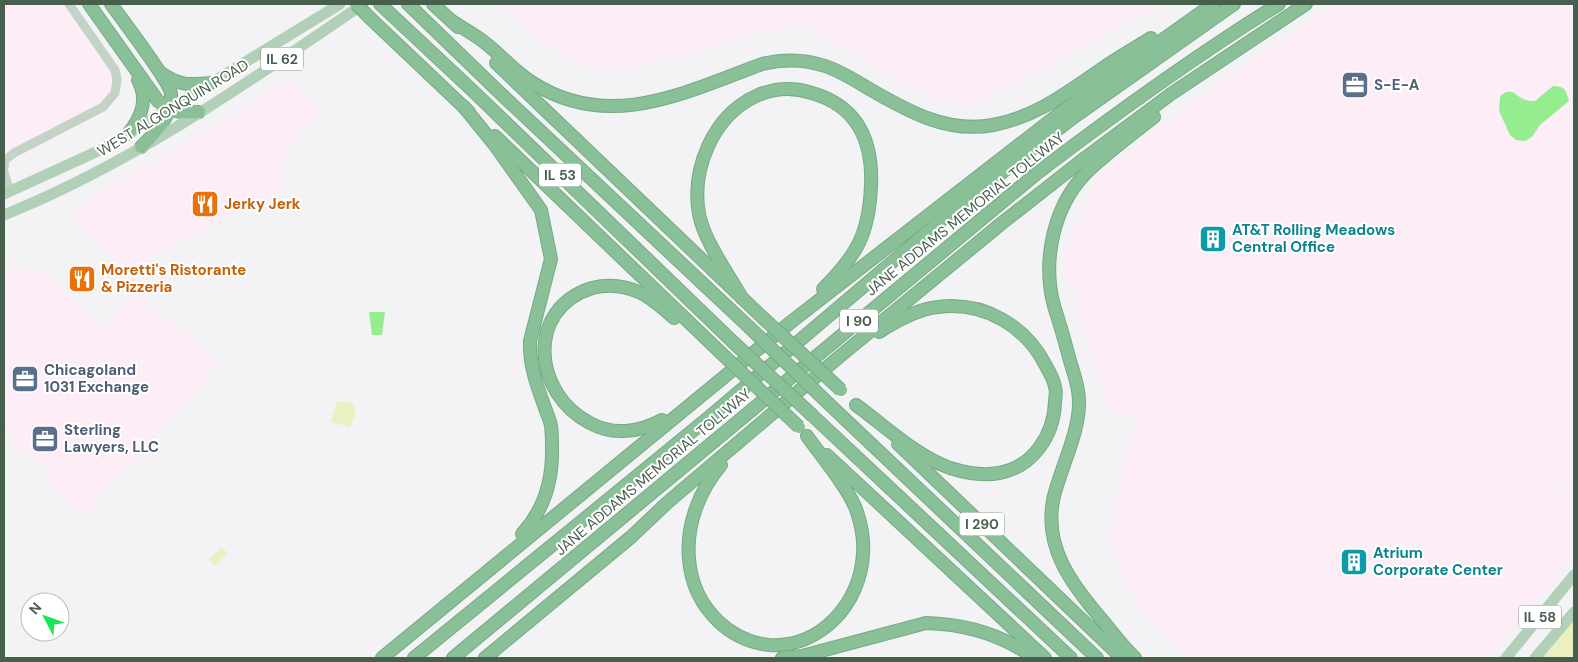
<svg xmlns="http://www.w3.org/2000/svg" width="1578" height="662" font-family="'DM Sans',sans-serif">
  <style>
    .commercial { fill: #fdedf6 }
    .green { fill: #ebf0c2 }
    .water { fill: #96ed8f }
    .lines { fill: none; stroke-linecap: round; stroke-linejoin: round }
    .motorway-casing { stroke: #75ab83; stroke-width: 14 }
    .tertiary { stroke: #c3d3c6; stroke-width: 9 }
    .primary { stroke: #b2d0b8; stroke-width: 11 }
    .motorway { stroke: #8ac097; stroke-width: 12 }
    .motorway-bridge-casing { stroke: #75ab83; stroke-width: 14; stroke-linecap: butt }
    .motorway-bridge { stroke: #8ac097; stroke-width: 12 }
    .labels { text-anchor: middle; stroke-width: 4; stroke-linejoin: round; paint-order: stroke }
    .shield { fill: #fff; stroke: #808f83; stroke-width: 1 }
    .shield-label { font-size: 14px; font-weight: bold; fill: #495f4e }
    .service-label { font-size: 15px; font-weight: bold; fill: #4e5e75; stroke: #fff; text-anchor: start }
    .street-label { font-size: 15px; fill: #495f4e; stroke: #fff }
    .food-label { font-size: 15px; font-weight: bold; fill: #c56008; stroke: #fff; text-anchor: start }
    .culture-label { font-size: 15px; font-weight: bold; fill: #0d838f; stroke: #fff; text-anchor: start }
  </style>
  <rect width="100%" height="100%" fill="#f3f2f4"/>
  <!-- commercial -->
  <g class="commercial">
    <polygon points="4,4 69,4 115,70 110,100 14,153 4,167"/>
    <polygon points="501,4 1163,4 1000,93 973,105 930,99 804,25 758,32 636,69 601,71 566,61"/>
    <polygon points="1336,4 1574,4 1574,502 1510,430 1574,507 1574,556 1488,658 1188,658 1140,606 1122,579 1110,535 1120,477 1140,416 1110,413 1062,256 1099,174 1231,73"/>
    <polygon points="288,81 296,84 310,104 318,106 323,111 285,155 280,191 157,254 136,278 72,222 88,202 96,193 158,159"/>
    <polygon points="36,268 104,327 136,292 218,364 84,515 47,482 48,471 13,440 17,435 4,425 4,271"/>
  </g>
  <!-- green -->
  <g class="green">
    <polygon points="337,401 352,403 355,407 355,415 350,427 331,422"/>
    <polygon points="221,547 228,553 215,566 209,560"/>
    <polygon points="1574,612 1574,658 1535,658"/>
  </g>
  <!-- water -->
  <g class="water">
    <path d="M 1553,86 C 1565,86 1566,90 1569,101 L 1540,125 L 1532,137 L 1525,141 L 1516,140 L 1510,135 L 1499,111 L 1500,96 C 1513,85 1515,97 1526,100 C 1529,101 1532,101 1535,101 Z"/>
    <polygon points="369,312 385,312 382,335 372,335"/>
  </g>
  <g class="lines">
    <!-- motorway casing -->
    <g class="motorway-casing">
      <g id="motorway">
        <path d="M 89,4 L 158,101 C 175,113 180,113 199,112"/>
        <path d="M 111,4 C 121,18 170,82 171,94 C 173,116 155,133 141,147"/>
        <polyline points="380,4 474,92 733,342"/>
        <polyline points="408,4 500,93 749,327"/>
        <polyline points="433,4 458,27"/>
        <polyline points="371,19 469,112"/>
        <path d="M 452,21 C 462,28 474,34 484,42 C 501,55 515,72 533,83 C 610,132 686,92 762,64 C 783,59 805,59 825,66 C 840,71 853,79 866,87 C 904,109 946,134 993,125 C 1036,117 1068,92 1103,68 C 1119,57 1135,48 1151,38"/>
        <polyline points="496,63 762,317"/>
        <path d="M 161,73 C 180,86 189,85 211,83"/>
        <path d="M 464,107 L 494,144 L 541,210 L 551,259 L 530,341 C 529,365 537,386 545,408 C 547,414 550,420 551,426 C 552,432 552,439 552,446 C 553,479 545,509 522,534"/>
        <path d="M 128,134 C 141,118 149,100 138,80"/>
        <polyline points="495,136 720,352"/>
        <path d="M 742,298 C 728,273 704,241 699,214 C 691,169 713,116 756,96 C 774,88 794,87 812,93 C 857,106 873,140 871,186 C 869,234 857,255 823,289"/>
        <polyline points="829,404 1097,658"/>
        <path d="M 856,405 C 885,426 916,456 950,468 C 966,473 983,476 999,473 C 1033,467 1054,435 1055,402 C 1055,397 1057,392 1055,387 C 1054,380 1050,373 1046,366 C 1026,326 984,301 938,307 C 918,309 896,321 879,332"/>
        <polyline points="813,416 1071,658"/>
        <path d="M 662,420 C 640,432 613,436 590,423 C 533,394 525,309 592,288 C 608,284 626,286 641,293 C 653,299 664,309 674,318"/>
        <polyline points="898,444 1122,658"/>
        <polyline points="827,455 1045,658"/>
        <path d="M 721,465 C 699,491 686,525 689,559 C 691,584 700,604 719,622 C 733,635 750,643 769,645 C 821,648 861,603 863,553 C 864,540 861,524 857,512 C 850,490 821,456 807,436"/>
        <polyline points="382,658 791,322 1064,110 1213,4"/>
        <polyline points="414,658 707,419 956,208 1074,117 1234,4"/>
        <path d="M 453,658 L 1036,174 C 1115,114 1195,56 1279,4"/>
        <polyline points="485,658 631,537 668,502 839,357 1002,223 1085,158 1171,94 1306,4"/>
        <path d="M 782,658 L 802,656 L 926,623 C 964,624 1002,635 1033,657"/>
        <path d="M 1135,658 C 1123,647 1113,633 1103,621 C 1072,585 1042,546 1054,496 C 1061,467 1080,431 1079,401 C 1079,387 1074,374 1070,361 C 1065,342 1060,324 1054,306 C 1042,261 1053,206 1087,172 C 1108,152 1132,134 1154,117"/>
      </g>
    </g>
    <!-- tertiary -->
    <g class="tertiary">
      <polyline points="4,167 5,160 14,153 103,107 115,93 117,79 115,70 69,4"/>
      <polyline points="4,172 10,192"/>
    </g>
    <!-- primary -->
    <g class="primary">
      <polyline points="4,194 98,151 128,134 340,4"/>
      <path d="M 4,215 C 133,163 249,82 363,4"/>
      <polyline points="1506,658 1574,575"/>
      <polyline points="1535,658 1574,612"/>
    </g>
    <!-- motorway -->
    <use href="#motorway" class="motorway"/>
    <!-- motorway-bridge casing -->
    <g class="motorway-bridge-casing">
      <g id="motorway-bridge">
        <polyline points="356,4 371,19"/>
        <polyline points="762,317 841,390"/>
        <polyline points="749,327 829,404"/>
        <polyline points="733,342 813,416"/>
        <polyline points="720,352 799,427"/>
      </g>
    </g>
    <!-- motorway-bridge -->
    <use href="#motorway-bridge" class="motorway-bridge"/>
  </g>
  <!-- icons -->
  <defs>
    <g id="office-square" transform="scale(1.4375)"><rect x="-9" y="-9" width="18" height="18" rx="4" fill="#5c6f8a" stroke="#fff"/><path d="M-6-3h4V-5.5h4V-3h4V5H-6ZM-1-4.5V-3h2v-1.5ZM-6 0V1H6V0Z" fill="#fff"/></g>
    <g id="restaurant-square" transform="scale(1.4375)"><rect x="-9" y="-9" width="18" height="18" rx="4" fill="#e8710a" stroke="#fff"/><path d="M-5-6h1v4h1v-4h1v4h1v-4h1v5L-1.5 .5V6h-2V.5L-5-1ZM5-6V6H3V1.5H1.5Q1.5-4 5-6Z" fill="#fff"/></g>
    <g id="building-square" transform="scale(1.4375)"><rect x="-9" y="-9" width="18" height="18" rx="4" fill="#0f9aa8" stroke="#fff"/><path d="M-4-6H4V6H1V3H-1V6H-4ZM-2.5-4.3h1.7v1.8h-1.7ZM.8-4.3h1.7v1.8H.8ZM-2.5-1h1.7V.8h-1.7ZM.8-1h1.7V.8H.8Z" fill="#fff"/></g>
  </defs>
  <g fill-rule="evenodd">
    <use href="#office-square" x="1355" y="85"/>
    <use href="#restaurant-square" x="205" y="204"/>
    <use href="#building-square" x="1213" y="239"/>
    <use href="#restaurant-square" x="82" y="279"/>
    <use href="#office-square" x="25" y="379"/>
    <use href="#office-square" x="45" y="439"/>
    <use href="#building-square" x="1354" y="562"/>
  </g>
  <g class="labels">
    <!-- shield labels -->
    <g class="shield">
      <rect x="261" y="47.5" width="42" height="23" rx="4"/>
      <rect x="539" y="163.5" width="42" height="23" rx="4"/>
      <rect x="840" y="309.5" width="38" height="23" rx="4"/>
      <rect x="959.5" y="512.5" width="45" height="23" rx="4"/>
      <rect x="1519" y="605.5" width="42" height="23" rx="4"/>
    </g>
    <g class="shield-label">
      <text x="282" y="64">IL 62</text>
      <text x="560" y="180">IL 53</text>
      <text x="859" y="326">I 90</text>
      <text x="982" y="529">I 290</text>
      <text x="1540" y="622">IL 58</text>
    </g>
    <!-- service labels -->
    <g class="service-label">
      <text x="1374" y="90">S-E-A</text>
      <text x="44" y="375">Chicagoland<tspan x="44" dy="17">1031 Exchange</tspan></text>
      <text x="64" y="435">Sterling<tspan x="64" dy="17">Lawyers, LLC</tspan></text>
    </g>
    <!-- street labels -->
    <g class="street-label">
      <text transform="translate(173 108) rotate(-31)" y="5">WEST ALGONQUIN ROAD</text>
      <text transform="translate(965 214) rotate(-39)" y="5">JANE ADDAMS MEMORIAL TOLLWAY</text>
      <text transform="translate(653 472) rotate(-40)" y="5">JANE ADDAMS MEMORIAL TOLLWAY</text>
    </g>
    <!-- food labels -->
    <g class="food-label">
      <text x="224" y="209">Jerky Jerk</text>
      <text x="101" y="275">Moretti's Ristorante<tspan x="101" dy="17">&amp; Pizzeria</tspan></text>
    </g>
    <!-- culture labels -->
    <g class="culture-label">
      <text x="1232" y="235">AT&amp;T Rolling Meadows<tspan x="1232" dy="17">Central Office</tspan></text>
      <text x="1373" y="558">Atrium<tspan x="1373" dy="17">Corporate Center</tspan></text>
    </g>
  </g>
  <!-- border -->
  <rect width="1578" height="662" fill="none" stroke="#495f4e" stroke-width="10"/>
  <!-- north arrow -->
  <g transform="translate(45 617) rotate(311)"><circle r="24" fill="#ffffff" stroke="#b6bfb8"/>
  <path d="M0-4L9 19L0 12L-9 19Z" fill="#1ae554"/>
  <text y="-8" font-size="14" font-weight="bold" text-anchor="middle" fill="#495f4e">N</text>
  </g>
</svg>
